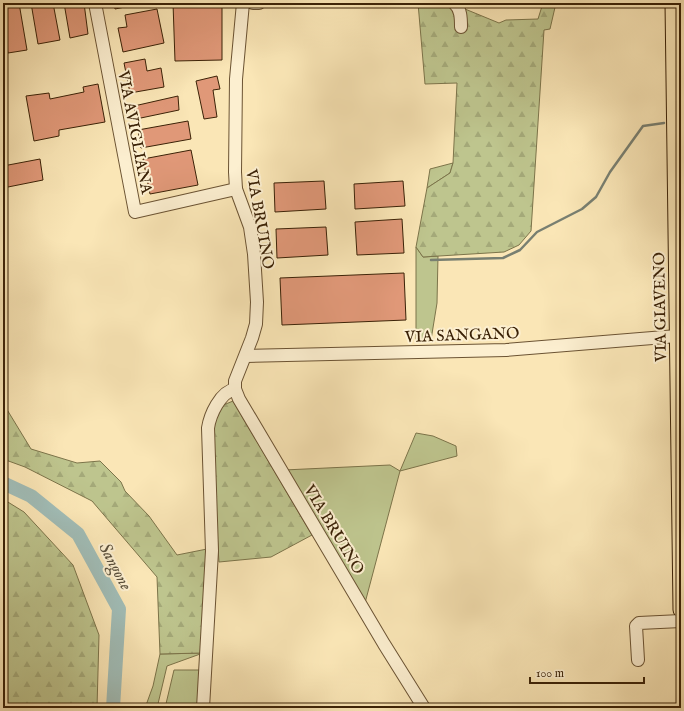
<svg xmlns="http://www.w3.org/2000/svg" width="684" height="711" font-family="'IM FELL English',serif">
  <style>
    .green { fill: #bec58e; stroke: #7c744a }
    .forest { fill: url(#forest-firs); stroke: #7c744a }
    .lines { fill: none; stroke-linecap: round; stroke-linejoin: round }
    .stream { stroke: #787f71; stroke-width: 2.5 }
    .river { stroke: #a1bdb7; stroke-width: 14 }
    .building { fill: #e09878; stroke: #3b2207 }
    .minor-casing { stroke: #6b5333; stroke-width: 14 }
    .major-casing { stroke: #3b2207; stroke-width: 17 }
    .minor { stroke: #fcefd0; stroke-width: 12 }
    .major { stroke: #fae6b6; stroke-width: 15 }
    .labels { text-anchor: middle; stroke-width: 4; stroke-linejoin: round; paint-order: stroke }
    .street-label { font-size: 16px; fill: #3b2207; stroke: #fcefd0 }
    .water-label { font-size: 17px; font-style: italic; fill: #5a503c; stroke: #fcefd0 }
  </style>
  <defs>
    <pattern id="forest-firs" width="22" height="20" patternUnits="userSpaceOnUse"><rect width="22" height="20" fill="#bec58e"/><path d="M5 1l3.5 6h-7zM16 11l3.5 6h-7z" fill="#a4a979"/></pattern>
  </defs>
  <rect width="100%" height="100%" fill="#fae6b6"/>
  <filter id="stains"><feTurbulence type="fractalNoise" baseFrequency=".005" numOctaves="4"/><feColorMatrix values="0 0 0 0 .2 0 0 0 0 .09 0 0 0 0 .02 0 0 0 .5 -.17"/></filter>
  <radialGradient id="worn" r=".72"><stop offset=".6" stop-color="#630" stop-opacity="0"/><stop offset="1" stop-color="#630" stop-opacity=".3"/></radialGradient>
  <!-- green -->
  <g class="green">
    <polygon points="453,163 450,173 427,188 430,169"/>
    <polygon points="416,247 423,257 438,256 437,303 431,340 416,342"/>
    <polygon points="416,433 433,436 456,446 457,456 400,471 365,603 284,470 390,465 400,471"/>
    <polygon points="203,653 167,666 157,708 145,708 153,686 160,654"/>
    <polygon points="174,670 202,670 199,708 165,708"/>
  </g>
  <!-- forest -->
  <g class="forest">
    <polygon points="418,3 449,3 456,9 465,9 499,23 506,20 538,19 543,3 556,3 550,29 544,30 531,231 519,245 504,252 423,257 416,247 427,188 450,173 453,163 457,83 425,84"/>
    <polygon points="233,401 312,535 271,557 219,562 210,429 221,406"/>
    <polygon points="3,403 31,449 77,463 100,461 121,482 125,491 149,516 177,555 207,549 203,653 160,654 157,577 92,501 25,467 3,459"/>
    <polygon points="3,499 24,512 73,565 99,635 97,708 3,708"/>
  </g>
  <g class="lines">
    <!-- stream -->
    <polyline class="stream" points="431,260 503,258 520,250 537,232 582,209 596,197 610,172 643,126 664,123"/>
    <!-- river -->
    <polyline class="river" points="3,483 31,496 78,534 119,609 113,708"/>
  </g>
  <!-- building -->
  <g class="building">
    <polygon points="3,3 19,3 27,50 8,53 3,24"/>
    <polygon points="31,3 53,3 60,40 38,44"/>
    <polygon points="64,3 84,3 88,34 70,38"/>
    <polygon points="114,3 145,3 115,9"/>
    <polygon points="173,3 222,3 222,60 175,61"/>
    <polygon points="157,9 164,43 123,52 118,28 127,27 125,15"/>
    <polygon points="145,59 147,71 161,68 164,87 130,93 124,63"/>
    <polygon points="217,76 220,89 213,90 217,117 204,119 196,81"/>
    <polygon points="98,84 105,122 59,130 59,136 34,141 26,96 49,93 50,99 84,92 83,87"/>
    <polygon points="178,96 179,110 136,119 134,106"/>
    <polygon points="188,121 191,139 141,148 138,130"/>
    <polygon points="191,150 198,185 150,194 143,159"/>
    <polygon points="40,159 43,180 3,188 3,166"/>
    <polygon points="324,181 326,209 275,212 274,183"/>
    <polygon points="403,181 405,206 355,209 354,184"/>
    <polygon points="402,219 404,253 357,255 355,222"/>
    <polygon points="326,227 328,255 277,258 276,229"/>
    <polygon points="404,273 406,320 282,325 280,278"/>
  </g>
  <g class="lines">
    <!-- minor casing -->
    <g class="minor-casing">
      <g id="minor">
        <polyline points="95,3 135,212 236,189"/>
        <polyline points="253,3 259,3"/>
        <path d="M 454,3 C 461,9 461,18 461,27"/>
        <polyline points="246,356 506,350 677,336"/>
        <polyline points="235,389 239,399 384,644 424,708"/>
        <polyline points="638,660 636,626 639,623 681,621"/>
        <path d="M 203,708 L 212,551 L 208,428 C 210,415 220,392 235,389 L 235,381 L 252,338 L 256,324 L 257,302 L 254,254 L 250,227 L 236,189 L 235,172 L 236,79 L 243,3"/>
      </g>
    </g>
    <!-- major casing -->
    <g class="major-casing">
      <polyline id="major" points="673,3 681,610"/>
    </g>
    <!-- minor -->
    <use href="#minor" class="minor"/>
    <!-- major -->
    <use href="#major" class="major"/>
  </g>
  <g class="labels">
    <!-- street labels -->
    <g class="street-label">
      <text transform="translate(136 132) rotate(79)" y="6">VIA AVIGLIANA</text>
      <text transform="translate(261 219) rotate(80)" y="6">VIA BRUINO</text>
      <text transform="translate(659 307) rotate(-91)" y="6">VIA GIAVENO</text>
      <text transform="translate(462 334) rotate(-2)" y="6">VIA SANGANO</text>
      <text transform="translate(335 529) rotate(59)" y="6">VIA BRUINO</text>
    </g>
    <!-- water labels -->
    <g class="water-label">
      <text transform="translate(116 566) rotate(62)" y="6">Sangone</text>
    </g>
  </g>
  <!-- margin -->
  <rect width="684" height="711" fill="none" stroke="#fae6b6" stroke-width="16"/>
  <rect x="4" y="4" width="676" height="703" fill="none" stroke="#3b2207" stroke-width="2"/>
  <rect x="8" y="8" width="668" height="695" fill="none" stroke="#3b2207"/>
  <!-- scale -->
  <path d="M530 677v6h114v-6" fill="none" stroke="#3b2207" stroke-width="2"/>
  <text x="536" y="677" font-size="12" fill="#3b2207" stroke="#fcefd0" stroke-width="3" paint-order="stroke">100 m</text>
  <rect width="100%" height="100%" filter="url(#stains)"/>
  <rect width="100%" height="100%" fill="url(#worn)"/>
</svg>
